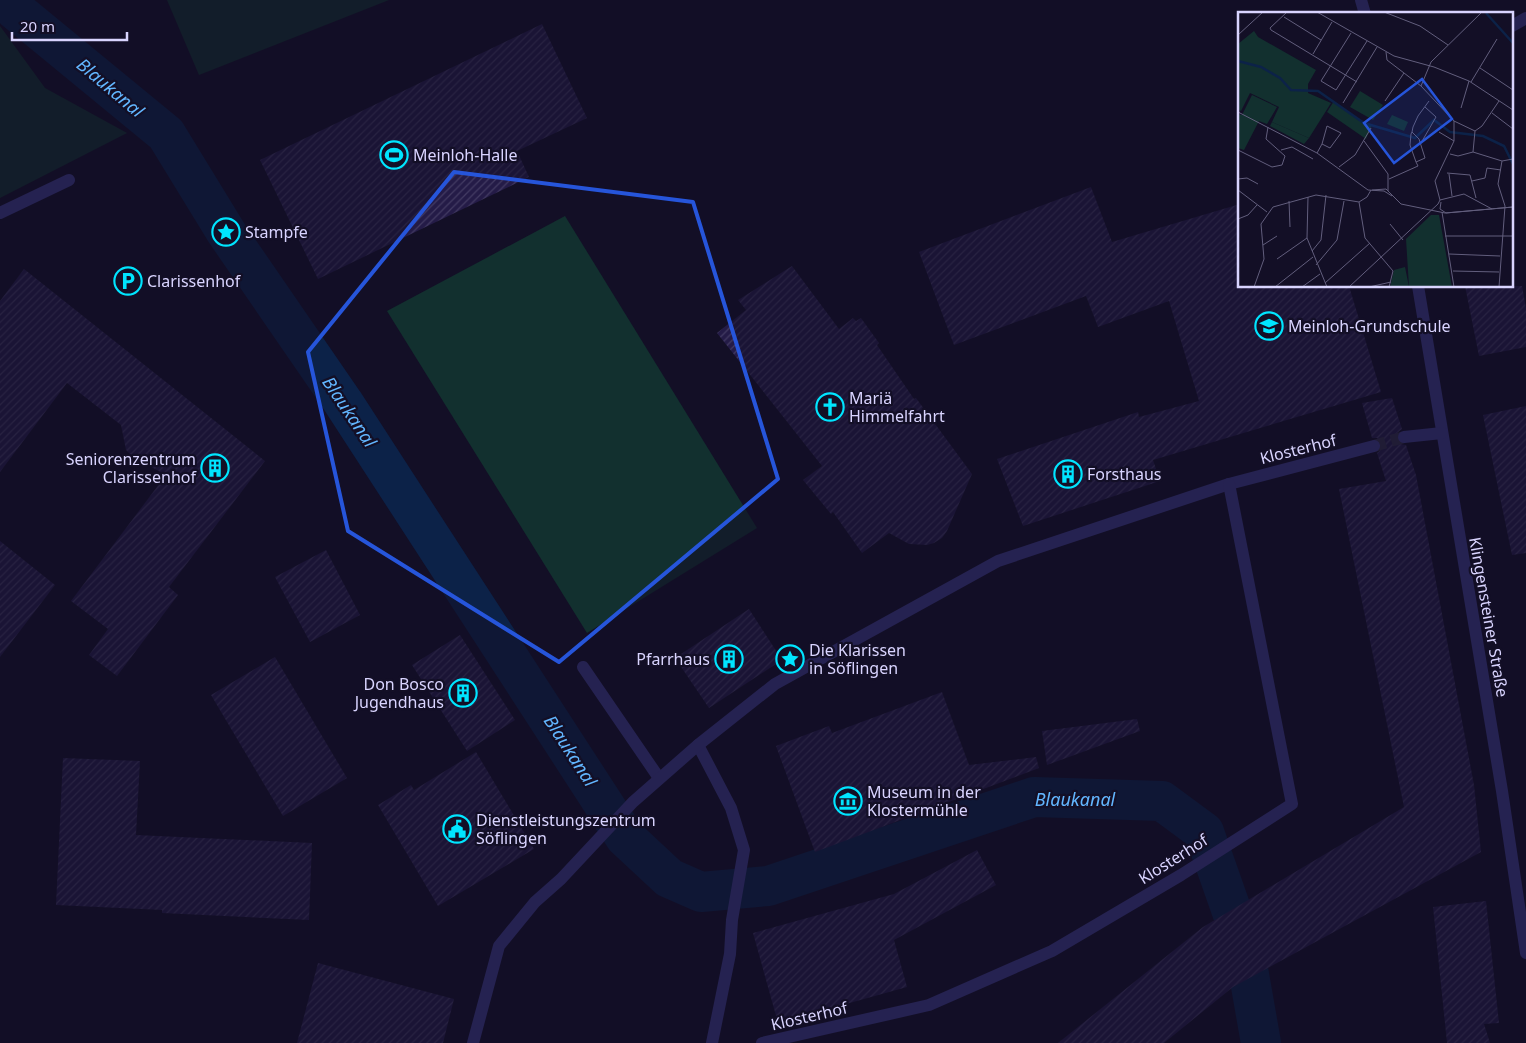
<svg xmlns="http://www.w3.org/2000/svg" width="1526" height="1043" font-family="'Noto Sans',sans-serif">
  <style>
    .park { fill: #12302f }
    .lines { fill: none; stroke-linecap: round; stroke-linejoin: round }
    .canal { stroke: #0c2248; stroke-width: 40 }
    .building { fill: url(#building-hatch) }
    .minor-tunnel { stroke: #312d47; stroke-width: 12; stroke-dasharray: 12 6; stroke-linecap: butt }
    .minor { stroke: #3d3a85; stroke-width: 12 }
    .marked { fill: none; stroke: #2655da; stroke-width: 4; stroke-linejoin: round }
    .labels { text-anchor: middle; stroke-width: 4.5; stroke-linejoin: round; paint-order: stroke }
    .poi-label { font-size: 16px; fill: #d9d4ff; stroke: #130f26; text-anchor: start }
    .street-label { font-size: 16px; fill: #d9d4ff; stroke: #130f26 }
    .water-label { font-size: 18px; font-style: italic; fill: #62b6ff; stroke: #130f26 }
    .inset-river { fill: none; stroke: #0c2248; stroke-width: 2.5 }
    .inset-road { fill: none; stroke: #625e7d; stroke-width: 1 }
    .view { fill: #2655da; fill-opacity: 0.15; stroke: #2655da; stroke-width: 2.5 }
    .inset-edge { fill: none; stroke: #d9d4ff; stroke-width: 2.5 }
  </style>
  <defs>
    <pattern id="building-hatch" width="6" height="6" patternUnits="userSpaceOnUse" patternTransform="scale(1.25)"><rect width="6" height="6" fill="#241b47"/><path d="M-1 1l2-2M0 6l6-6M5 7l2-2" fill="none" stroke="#433b63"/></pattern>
  </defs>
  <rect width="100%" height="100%" fill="#130f26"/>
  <!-- park -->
  <g class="park">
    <polygon points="167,0 389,0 199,75"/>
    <polygon points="0,26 45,88 127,133 0,198"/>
    <polygon points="565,216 757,528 587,633 387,311"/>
  </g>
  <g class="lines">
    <!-- canal -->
    <polyline class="canal" points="12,0 14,9 166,134 226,232 343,402 625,837 669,878 701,892 768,886 1034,797 1162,801 1204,832 1244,946 1261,1043"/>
  </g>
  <!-- building -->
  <g class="building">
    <polygon points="542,24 587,118 517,151 529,177 318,279 260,160"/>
    <polygon points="1091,187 1112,242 1240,204 1240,286 1349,286 1381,392 1153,460 1160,481 1023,526 997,459 1138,412 1139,417 1199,401 1169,301 1098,327 1086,296 954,345 919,252"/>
    <polygon points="792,266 839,329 853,318 856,321 861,318 879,343 877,345 914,399 916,398 972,474 947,531 942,538 934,543 927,545 909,544 889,533 862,553 833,512 831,514 803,480 822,466 717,333 746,310 738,300"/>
    <polygon points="24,269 265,461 169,587 178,595 117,676 89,655 108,629 71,601 166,475 133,457 126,450 121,425 67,383 0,472 0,301"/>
    <polygon points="1465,286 1522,286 1526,308 1526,347 1479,356"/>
    <polygon points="1392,398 1402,429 1397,433 1396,438 1400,444 1406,445 1416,475 1474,785 1481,852 1233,987 1164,1043 1058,1043 1203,927 1404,807 1339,489 1386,481 1377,453 1382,449 1382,443 1377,438 1372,438 1362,403"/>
    <polygon points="1526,406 1526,553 1512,555 1483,415"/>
    <polygon points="0,541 55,585 0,657"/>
    <polygon points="326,550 360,615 310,642 275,577"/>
    <polygon points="749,609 782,660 709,708 675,658"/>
    <polygon points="460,635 515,720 467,751 412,665"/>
    <polygon points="275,657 347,778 283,816 211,695"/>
    <polygon points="942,692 969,765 1036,757 1039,768 815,852 776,746 829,726 832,733"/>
    <polygon points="1137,719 1140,731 1047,765 1042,731"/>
    <polygon points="476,752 534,849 438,906 378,805 411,785 414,790"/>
    <polygon points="63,758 140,761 136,835 312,843 309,920 162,913 162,910 56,905"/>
    <polygon points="977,850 996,885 894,940 907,987 778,1023 753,933 894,894"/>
    <polygon points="1486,901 1499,1023 1484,1024 1490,1043 1447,1043 1433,907"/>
    <polygon points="318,963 454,999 443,1043 297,1043"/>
  </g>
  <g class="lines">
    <!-- minor-tunnel -->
    <polyline class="minor-tunnel" points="1374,446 1404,437"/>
    <!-- minor -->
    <g class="minor">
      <polyline points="1361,0 1365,14"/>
      <polyline points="1512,26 1526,18"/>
      <polyline points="0,213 69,180"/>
      <polyline points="1418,286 1502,791 1526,953"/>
      <polyline points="1404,437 1442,433"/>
      <polyline points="583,667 659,778"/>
      <polyline points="698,745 731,808 744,850 732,920 730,954 712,1043"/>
      <polyline points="473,1043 499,946 535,902 561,879 633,802 698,745 775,684 998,561 1229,484 1374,446"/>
      <polyline points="762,1043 929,1005 1052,951 1181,875 1292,804 1229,484"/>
    </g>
  </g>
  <!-- marked area -->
  <path d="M0 0H1526V1043H0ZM 454,172 L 693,202 L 778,479 L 559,662 L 348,531 L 308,352 Z" fill="#130f26" fill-opacity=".55" fill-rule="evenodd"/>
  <path class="marked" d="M 454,172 L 693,202 L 778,479 L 559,662 L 348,531 L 308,352 Z"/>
  <!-- icons -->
  <defs>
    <g id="stadium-ring" transform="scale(1.4375)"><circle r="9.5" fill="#130f26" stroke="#00e5ff" stroke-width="1.5"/><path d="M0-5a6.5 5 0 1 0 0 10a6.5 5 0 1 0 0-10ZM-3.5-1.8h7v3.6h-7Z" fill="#00e5ff"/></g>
    <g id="sight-ring" transform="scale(1.4375)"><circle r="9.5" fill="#130f26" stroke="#00e5ff" stroke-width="1.5"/><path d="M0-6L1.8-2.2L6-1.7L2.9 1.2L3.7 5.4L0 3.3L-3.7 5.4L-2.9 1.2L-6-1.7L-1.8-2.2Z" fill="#00e5ff"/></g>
    <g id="parking-ring" transform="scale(1.4375)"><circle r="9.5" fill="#130f26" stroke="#00e5ff" stroke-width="1.5"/><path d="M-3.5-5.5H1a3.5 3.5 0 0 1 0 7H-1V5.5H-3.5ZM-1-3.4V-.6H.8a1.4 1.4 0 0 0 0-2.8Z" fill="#00e5ff"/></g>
    <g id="school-ring" transform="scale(1.4375)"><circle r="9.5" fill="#130f26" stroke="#00e5ff" stroke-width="1.5"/><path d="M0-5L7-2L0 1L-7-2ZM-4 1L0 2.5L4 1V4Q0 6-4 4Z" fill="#00e5ff"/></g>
    <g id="church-ring" transform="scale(1.4375)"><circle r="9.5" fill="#130f26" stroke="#00e5ff" stroke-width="1.5"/><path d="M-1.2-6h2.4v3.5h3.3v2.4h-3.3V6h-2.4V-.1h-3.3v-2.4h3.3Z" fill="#00e5ff"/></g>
    <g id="building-ring" transform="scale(1.4375)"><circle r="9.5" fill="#130f26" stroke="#00e5ff" stroke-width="1.5"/><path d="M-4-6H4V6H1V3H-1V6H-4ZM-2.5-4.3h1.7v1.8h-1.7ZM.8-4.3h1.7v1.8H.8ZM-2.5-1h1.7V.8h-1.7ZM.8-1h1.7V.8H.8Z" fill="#00e5ff"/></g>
    <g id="museum-ring" transform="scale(1.4375)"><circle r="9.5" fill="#130f26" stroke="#00e5ff" stroke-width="1.5"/><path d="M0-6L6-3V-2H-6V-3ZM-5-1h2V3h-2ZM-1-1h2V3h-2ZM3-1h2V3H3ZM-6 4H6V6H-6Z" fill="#00e5ff"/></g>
    <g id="civic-ring" transform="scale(1.4375)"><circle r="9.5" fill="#130f26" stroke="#00e5ff" stroke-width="1.5"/><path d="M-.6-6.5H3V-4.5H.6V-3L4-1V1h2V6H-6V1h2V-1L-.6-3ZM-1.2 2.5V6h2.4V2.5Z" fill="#00e5ff"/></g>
  </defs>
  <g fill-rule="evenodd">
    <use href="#stadium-ring" x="394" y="155"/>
    <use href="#sight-ring" x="226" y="232"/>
    <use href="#parking-ring" x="128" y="281"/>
    <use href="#school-ring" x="1269" y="326"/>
    <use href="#church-ring" x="830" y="407"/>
    <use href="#building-ring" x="215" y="468"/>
    <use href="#building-ring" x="1068" y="474"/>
    <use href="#building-ring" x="729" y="659"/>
    <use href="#sight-ring" x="790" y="659"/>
    <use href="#building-ring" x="463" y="693"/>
    <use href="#museum-ring" x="848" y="801"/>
    <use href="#civic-ring" x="457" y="829"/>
  </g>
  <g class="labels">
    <!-- poi labels -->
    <g class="poi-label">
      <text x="413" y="161">Meinloh-Halle</text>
      <text x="245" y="238">Stampfe</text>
      <text x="147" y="287">Clarissenhof</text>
      <text x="1288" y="332">Meinloh-Grundschule</text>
      <text x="849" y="404">Mariä<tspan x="849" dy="18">Himmelfahrt</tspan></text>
      <text x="196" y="465" text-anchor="end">Seniorenzentrum<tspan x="196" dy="18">Clarissenhof</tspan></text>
      <text x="1087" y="480">Forsthaus</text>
      <text x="809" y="656">Die Klarissen<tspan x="809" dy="18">in Söflingen</tspan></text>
      <text x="710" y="665" text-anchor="end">Pfarrhaus</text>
      <text x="444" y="690" text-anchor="end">Don Bosco<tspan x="444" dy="18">Jugendhaus</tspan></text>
      <text x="867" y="798">Museum in der<tspan x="867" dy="18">Klostermühle</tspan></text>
      <text x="476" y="826">Dienstleistungszentrum<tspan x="476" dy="18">Söflingen</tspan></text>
    </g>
    <!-- street labels -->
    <g class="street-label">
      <text transform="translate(1298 449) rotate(-14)" y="6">Klosterhof</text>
      <text transform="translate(1489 617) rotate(80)" y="6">Klingensteiner Straße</text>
      <text transform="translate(1173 859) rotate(-32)" y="6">Klosterhof</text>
      <text transform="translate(809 1016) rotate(-13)" y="6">Klosterhof</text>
    </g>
    <!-- water labels -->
    <g class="water-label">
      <text transform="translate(110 88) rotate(40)" y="6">Blaukanal</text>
      <text transform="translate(349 412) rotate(56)" y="6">Blaukanal</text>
      <text transform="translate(570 751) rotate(57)" y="6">Blaukanal</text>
      <text x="1075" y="806">Blaukanal</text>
    </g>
  </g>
  <!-- overview -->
  <g transform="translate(1238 12)">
    <rect width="275" height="275" fill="#130f26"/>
    <path d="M 34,110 L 71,126 L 66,132 L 32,114 Z" fill="#12302f"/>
    <path d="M 193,203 L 201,203 L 214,275 L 171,275 L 168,227 Z" fill="#12302f"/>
    <path d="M 122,79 L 145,93 L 135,108 L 112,95 ZM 14,83 L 39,95 L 29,112 L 21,109 L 6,138 L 0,136 L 0,102 L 4,103 ZM 96,89 L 126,112 L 134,113 L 128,127 L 89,100 ZM 154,103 L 170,110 L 166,119 L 149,112 ZM 167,255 L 171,275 L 152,275 L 156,258 Z" fill="#12302f"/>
    <path d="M 16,19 L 20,25 L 78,58 L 70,72 L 70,81 L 93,91 L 71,126 L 34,110 L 41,95 L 12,81 L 3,99 L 0,97 L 0,32 Z" fill="#12302f"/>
    <path class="inset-river" d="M 248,1 L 275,31M 0,49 L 23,55 L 42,66 L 53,78 L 80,79 L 126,111 L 177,126 L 196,108 L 212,120 L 245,124 L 266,134 L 275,152"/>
    <path class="inset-road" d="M 49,0 L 32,16 L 33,18 L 119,70M 79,0 L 156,44 L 196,55 L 231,69 L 275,98M 146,0 L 182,14 L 210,33M 46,5 L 83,28M 113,21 L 83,69 L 98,78 L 129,29M 0,23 L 25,0M 148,40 L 149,48 L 183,74 L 216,109 L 237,119M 75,42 L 94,10M 242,56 L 275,78M 233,70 L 259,27M 183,74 L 193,50 L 244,0M 147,89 L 166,61M 105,91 L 139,35M 223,96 L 231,69M 0,100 L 79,141 L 130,178 L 146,179 L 154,184M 254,101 L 275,117M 237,119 L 244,114 L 261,89M 174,120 L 181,127 L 187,146 L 178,150 L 172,133 L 173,122 L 174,120 L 175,115 L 180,104 L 191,89M 201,120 L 216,129M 126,129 L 150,162 L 150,179M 183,131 L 198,105 L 187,95M 0,138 L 34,155 L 44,153 L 47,144 L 28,127 L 30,115M 43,138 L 54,135 L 75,147M 235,140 L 237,119M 79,141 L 84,132 L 92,136 L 103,121 L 89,114 L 84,132M 212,142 L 220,144 L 235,140 L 264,149 L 275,147M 101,155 L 117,143 L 133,116M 209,161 L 232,163 L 238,186M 211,162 L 214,184M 0,167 L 9,166 L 20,172M 151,167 L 180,154 L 178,150M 234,169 L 247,166 L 249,156 L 263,158M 0,178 L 29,200M 134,178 L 148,177 L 163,192 L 207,201 L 275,195M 70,185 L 69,226 L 89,275M 202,188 L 226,182 L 254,197M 51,189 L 52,215M 121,190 L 127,226 L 155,259 L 151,275M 203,190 L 202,197 L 208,201 L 275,195M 204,200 L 216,275M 0,207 L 10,203 L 19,193M 152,212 L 165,228M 207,224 L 275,224M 25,233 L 39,224M 74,239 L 83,228 L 88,183M 211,242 L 262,244M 39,247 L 69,226M 78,253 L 99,228 L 106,189M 215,259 L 261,260M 87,271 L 132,231M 16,275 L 26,247 L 23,212 L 35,195 L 78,183 L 121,190 L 129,185 L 133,178M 37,275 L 75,245M 64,275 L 82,262M 111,275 L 200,192 L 202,188 L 197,169 L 216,129 L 216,109M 131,275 L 153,270M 261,275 L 267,194 L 260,172 L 264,149"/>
    <path class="view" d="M 184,67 L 214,107 L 156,151 L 126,111 Z"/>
    <rect width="275" height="275" class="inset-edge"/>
  </g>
  <!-- scale -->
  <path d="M12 32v8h115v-8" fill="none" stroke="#d9d4ff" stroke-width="2.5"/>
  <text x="20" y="32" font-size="15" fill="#d9d4ff" stroke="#130f26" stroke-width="4" paint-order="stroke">20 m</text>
</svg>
